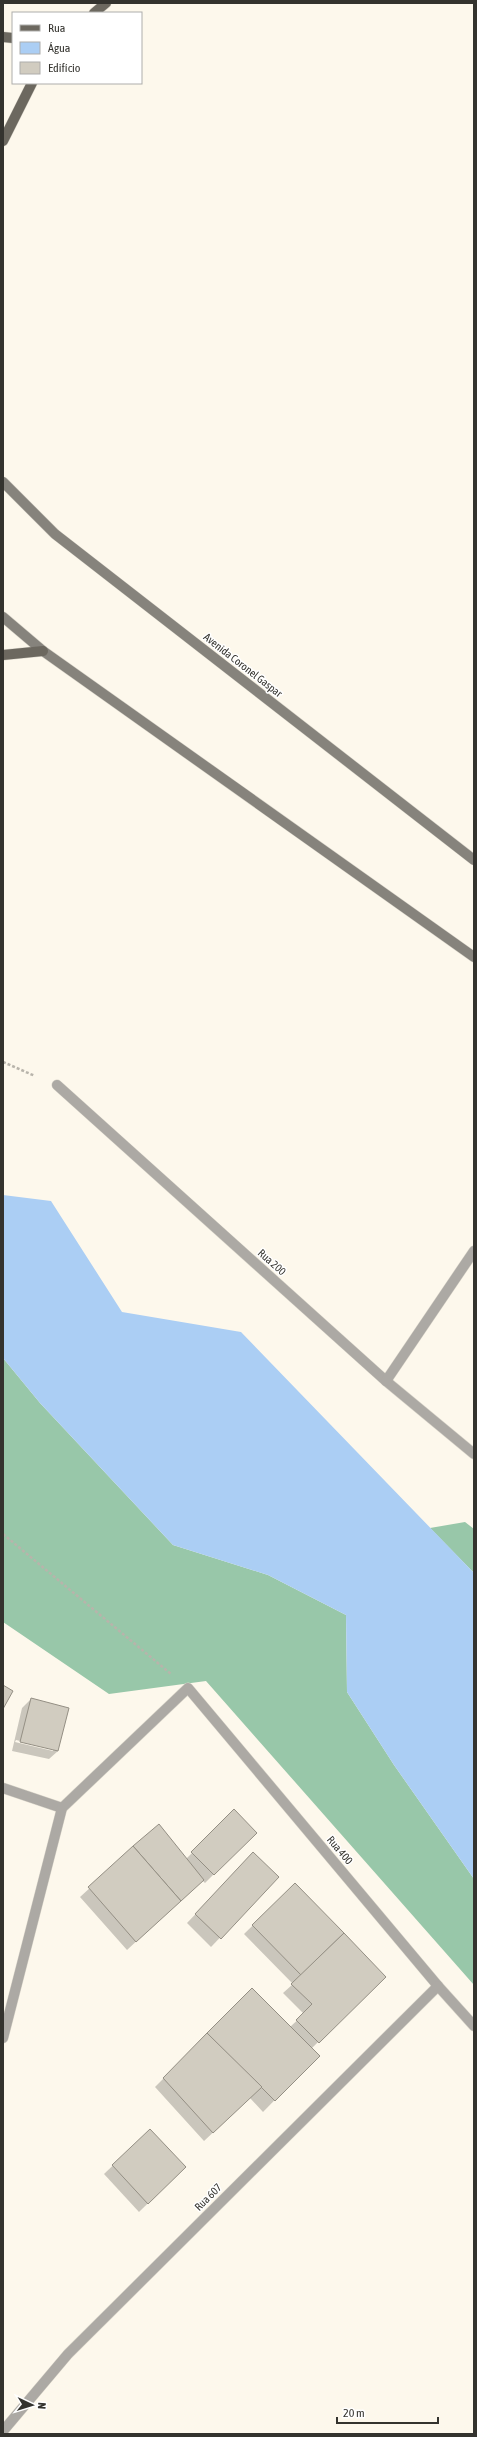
<svg xmlns="http://www.w3.org/2000/svg" width="477" height="2437" font-family="'Asap Condensed',sans-serif">
  <style>
    .forest { fill: #98c7a9 }
    .water { fill: #abcef4 }
    .shadow { fill: #0003; fill-rule: evenodd }
    .building { fill: #d1ccc0; stroke: #948f84 }
    .lines { fill: none; stroke-linecap: round; stroke-linejoin: round }
    .street-casing { stroke: #d9d5ca; stroke-width: 11 }
    .secondary-casing { stroke: #d9d5ca; stroke-width: 11 }
    .primary-casing { stroke: #d9d5ca; stroke-width: 11 }
    .path { stroke: #b8b4ab; stroke-width: 2.5; stroke-dasharray: 3 2; stroke-linecap: butt }
    .street { stroke: #aca9a4; stroke-width: 10 }
    .secondary { stroke: #86837c; stroke-width: 10 }
    .primary { stroke: #6c685f; stroke-width: 10 }
    .labels { text-anchor: middle; stroke-width: 3; stroke-linejoin: round; paint-order: stroke }
    .street-label { font-size: 11px; fill: #34332e; stroke: #fff }
  </style>
  <rect width="100%" height="100%" fill="#fdf8ec"/>
  <!-- forest -->
  <g class="forest">
    <polygon points="3,1358 40,1403 173,1545 268,1575 346,1615 347,1692 394,1765 474,1879 474,1985 206,1681 109,1694 3,1622"/>
    <polygon points="465,1522 474,1529 474,1573 430,1528"/>
  </g>
  <!-- water -->
  <polygon class="water" points="3,1195 51,1201 122,1312 241,1332 474,1573 474,1879 394,1765 347,1692 346,1615 268,1575 173,1545 40,1403 3,1358"/>
  <!-- shadow -->
  <g class="shadow">
    <path d="M 31,1699 L 58,1751 L 49,1759 L 12,1751 L 22,1708 ZM 16,1740 L 53,1749 L 53,1751 L 15,1742 Z"/>
    <polygon points="234,1811 255,1833 205,1883 202,1880 127,1950 80,1897 159,1825 186,1859"/>
    <polygon points="245,1862 278,1877 211,1947 187,1923"/>
    <polygon points="295,1884 384,1977 311,2049 318,2056 263,2112 250,2098 204,2141 155,2087 197,2045 290,2027 304,2014 283,1993 293,1984 244,1934"/>
    <polygon points="150,2130 176,2176 139,2212 104,2174"/>
  </g>
  <!-- building -->
  <g class="building">
    <polygon points="3,1685 13,1691 3,1709"/>
    <polygon points="31,1698 69,1708 58,1751 20,1742"/>
    <polygon points="234,1809 257,1833 214,1875 191,1852"/>
    <polygon points="159,1824 204,1880 181,1901 133,1846"/>
    <polygon points="133,1846 181,1901 136,1942 88,1887"/>
    <polygon points="253,1852 279,1877 221,1939 195,1914"/>
    <polygon points="295,1883 344,1933 301,1975 252,1925"/>
    <polygon points="344,1933 386,1977 319,2043 296,2020 312,2004 291,1984"/>
    <polygon points="252,1988 320,2056 275,2101 207,2033"/>
    <polygon points="207,2033 262,2087 213,2133 163,2078"/>
    <polygon points="150,2129 186,2167 148,2204 112,2165"/>
  </g>
  <g class="lines">
    <!-- street casing -->
    <g class="street-casing">
      <g id="street">
        <polyline points="57,1085 386,1381 474,1454"/>
        <polyline points="386,1381 474,1251"/>
        <polyline points="3,1788 62,1808"/>
        <polyline points="3,2038 62,1808 188,1688 438,1986 474,2026"/>
        <polyline points="3,2431 68,2354 438,1986"/>
      </g>
    </g>
    <!-- secondary casing -->
    <g class="secondary-casing">
      <g id="secondary">
        <polyline points="3,482 55,534 474,860"/>
        <polyline points="3,617 43,651 474,957"/>
      </g>
    </g>
    <!-- primary casing -->
    <g class="primary-casing">
      <g id="primary">
        <polyline points="94,13 106,3"/>
        <polyline points="3,37 13,38"/>
        <polyline points="3,141 32,83"/>
        <polyline points="3,655 43,651"/>
      </g>
    </g>
    <!-- path -->
    <g class="path">
      <polyline points="3,1062 35,1076"/>
      <polyline points="3,1534 171,1674"/>
    </g>
    <!-- street -->
    <use href="#street" class="street"/>
    <!-- secondary -->
    <use href="#secondary" class="secondary"/>
    <!-- primary -->
    <use href="#primary" class="primary"/>
  </g>
  <g class="labels">
    <!-- street labels -->
    <g class="street-label">
      <text transform="translate(243 665) rotate(38)" y="4">Avenida Coronel Gaspar</text>
      <text transform="translate(272 1262) rotate(42)" y="4">Rua 200</text>
      <text transform="translate(340 1850) rotate(50)" y="4">Rua 400</text>
      <text transform="translate(208 2197) rotate(-45)" y="4">Rua 607</text>
    </g>
  </g>
  <!-- border -->
  <rect width="477" height="2437" fill="none" stroke="#34332e" stroke-width="8"/>
  <!-- legend -->
  <rect x="12" y="12" width="130" height="72" fill="#ffffff" stroke="#aeadab"/>
  <rect x="20" y="25" width="20" height="6" fill="#6c685f" stroke="#aeadab"/>
  <text x="48" y="32" font-size="12" fill="#34332e">Rua</text>
  <rect x="20" y="42" width="20" height="12" fill="#abcef4" stroke="#aeadab"/>
  <text x="48" y="52" font-size="12" fill="#34332e">Água</text>
  <rect x="20" y="62" width="20" height="12" fill="#d1ccc0" stroke="#aeadab"/>
  <text x="48" y="72" font-size="12" fill="#34332e">Edifício</text>
  <!-- north arrow -->
  <g transform="translate(32 2405) rotate(94)" stroke="#ffffff" stroke-width="3" paint-order="stroke">
  <path d="M0-3L7 15L0 10L-7 15Z" fill="#34332e"/>
  <text y="-6" font-size="11" font-weight="bold" text-anchor="middle" fill="#34332e">N</text>
  </g>
  <!-- scale -->
  <path d="M337 2417v6h101v-6" fill="none" stroke="#34332e" stroke-width="2"/>
  <text x="343" y="2417" font-size="12" fill="#34332e" stroke="#ffffff" stroke-width="3" paint-order="stroke">20 m</text>
</svg>
